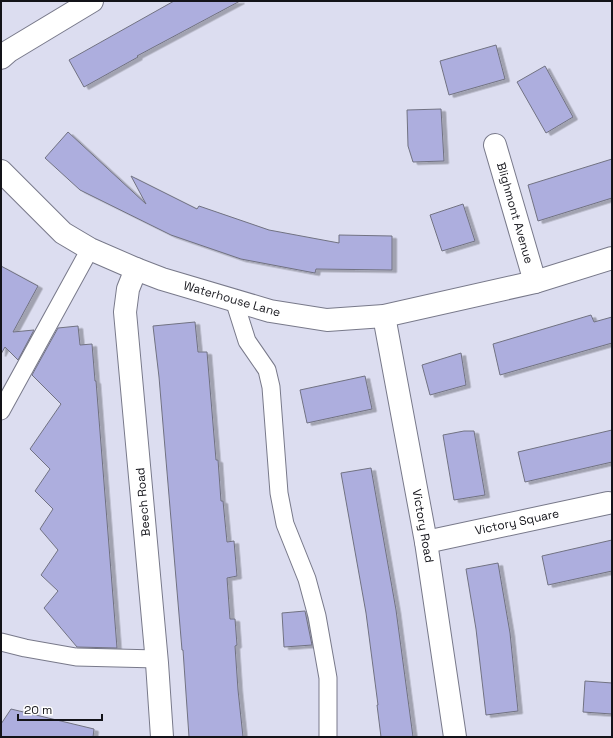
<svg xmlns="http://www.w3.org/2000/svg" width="613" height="738" font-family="'Space Grotesk',sans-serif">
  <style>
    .building { fill: #adaede; stroke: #717282; filter: url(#shadow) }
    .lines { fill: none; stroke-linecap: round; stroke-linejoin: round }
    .service-casing { stroke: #78798a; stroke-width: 19 }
    .minor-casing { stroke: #78798a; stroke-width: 24 }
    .service { stroke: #fff; stroke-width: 17 }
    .minor { stroke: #fff; stroke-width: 22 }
    .labels { text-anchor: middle; stroke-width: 3; stroke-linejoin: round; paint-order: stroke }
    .street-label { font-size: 12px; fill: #131319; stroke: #fff }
  </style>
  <defs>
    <filter id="shadow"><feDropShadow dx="4.5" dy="2.5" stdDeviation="0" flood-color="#0004"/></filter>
  </defs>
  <rect width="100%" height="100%" fill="#dcddf0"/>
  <!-- building -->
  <g class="building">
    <polygon points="174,1 240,1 137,56 138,57 84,87 69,60"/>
    <polygon points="496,45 505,79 449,95 440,61"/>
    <polygon points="545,66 573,117 546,133 517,82"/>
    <polygon points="441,109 444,161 413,162 408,146 407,110"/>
    <polygon points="68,132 146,204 131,176 197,209 199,206 269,230 339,243 339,235 392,236 392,270 316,269 315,273 241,259 171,235 80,190 45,158"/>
    <polygon points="612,159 612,198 538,221 528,185"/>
    <polygon points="463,204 475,241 442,251 430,215"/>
    <polygon points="1,266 38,286 13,332 34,330 18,360 5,347 1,354"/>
    <polygon points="591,315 594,322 612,317 612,343 500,375 493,344"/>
    <polygon points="195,322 198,352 207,352 216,460 218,460 221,501 223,501 227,542 234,541 237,576 227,578 230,619 235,619 237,645 235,646 238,690 243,737 189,737 183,650 182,650 159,377 153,326"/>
    <polygon points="78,326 80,345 92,344 95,381 96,381 117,648 77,647 44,608 58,591 41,575 58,550 40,529 53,509 35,491 50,469 30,449 61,404 32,375 58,328"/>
    <polygon points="461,353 466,385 430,395 422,365"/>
    <polygon points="365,376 372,409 307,423 300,390"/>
    <polygon points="612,430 612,462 525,482 518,452"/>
    <polygon points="464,431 474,431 485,495 454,500 443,435"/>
    <polygon points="371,468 396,610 413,737 381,737 377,705 378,705 366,613 341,473"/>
    <polygon points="612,540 612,571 548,585 542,556"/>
    <polygon points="498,563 510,633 518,711 486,715 476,629 466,569"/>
    <polygon points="305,611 312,645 284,647 282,613"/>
    <polygon points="585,681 612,683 612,714 583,712"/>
    <polygon points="11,709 94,729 93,737 1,737 1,724"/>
  </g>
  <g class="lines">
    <!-- service casing -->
    <g class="service-casing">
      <g id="service">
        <polyline points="234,300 247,341 267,370 271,387 279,493 285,524 307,579 317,616 328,678 328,737"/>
        <polyline points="1,411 90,249"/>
        <polyline points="1,642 25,648 76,657 157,659"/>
      </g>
    </g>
    <!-- minor casing -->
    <g class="minor-casing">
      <g id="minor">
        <polyline points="1,58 9,51 92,1"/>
        <polyline points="495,145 535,282"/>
        <polyline points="1,171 63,233 90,249 136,269 162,279 270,311 327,320 384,316 535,282 612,258"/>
        <polyline points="136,269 128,289 125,312 157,663 162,737"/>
        <polyline points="384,316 426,542 455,737"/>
        <polyline points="426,542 608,503"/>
      </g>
    </g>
    <!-- service -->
    <use href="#service" class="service"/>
    <!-- minor -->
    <use href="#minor" class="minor"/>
  </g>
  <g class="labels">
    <!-- street labels -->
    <g class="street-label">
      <text transform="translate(515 213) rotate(74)" y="4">Blighmont Avenue</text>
      <text transform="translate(232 299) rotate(16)" y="4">Waterhouse Lane</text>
      <text transform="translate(143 502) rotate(-95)" y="4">Beech Road</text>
      <text transform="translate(517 522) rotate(-12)" y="4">Victory Square</text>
      <text transform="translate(423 526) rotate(80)" y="4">Victory Road</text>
    </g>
  </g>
  <!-- border -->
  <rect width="613" height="738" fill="none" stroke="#131319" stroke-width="4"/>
  <!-- scale -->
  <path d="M18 714v6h84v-6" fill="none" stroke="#131319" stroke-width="2"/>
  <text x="24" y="714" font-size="12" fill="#131319" stroke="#ffffff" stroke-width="3" paint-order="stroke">20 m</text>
</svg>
